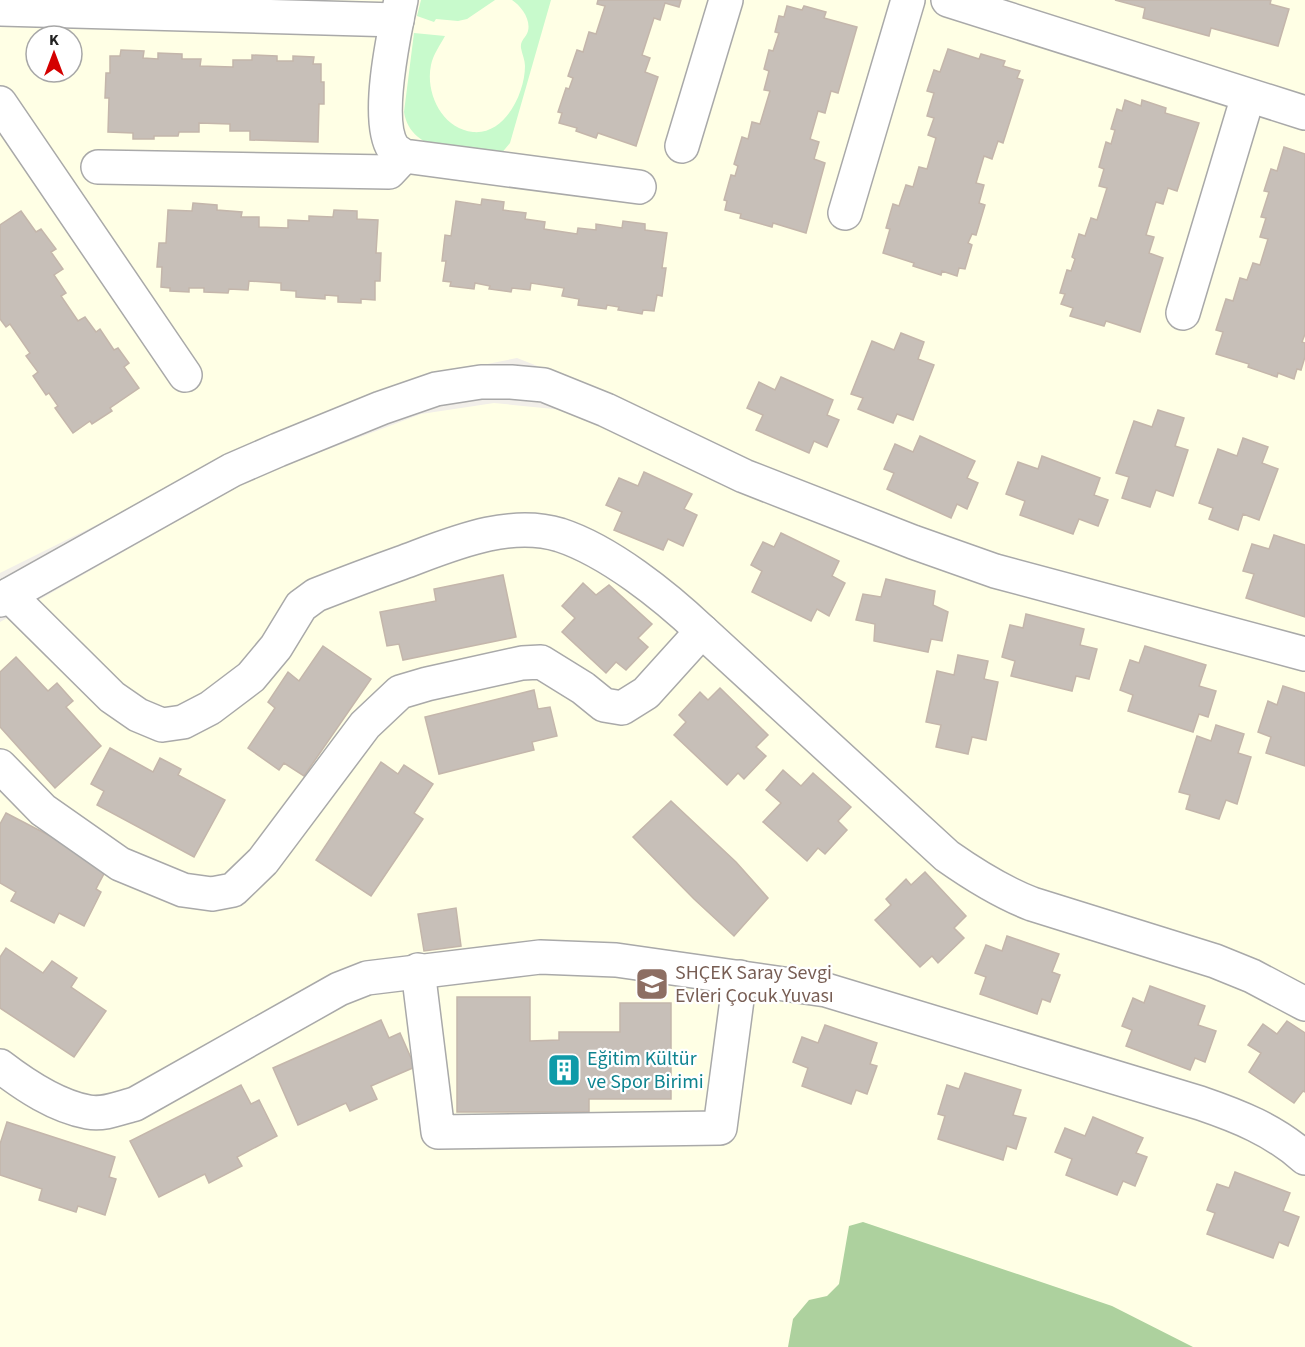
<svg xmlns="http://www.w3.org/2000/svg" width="1305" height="1347" font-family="'Source Sans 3',sans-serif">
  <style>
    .education { fill: #ffffe5; fill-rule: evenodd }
    .forest { fill: #add19e }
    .park { fill: #c8facc }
    .building { fill: #c7bfb8; stroke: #c4b6ab; stroke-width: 1.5 }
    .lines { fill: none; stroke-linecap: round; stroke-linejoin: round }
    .minor-casing { stroke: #a9a9a9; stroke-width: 36 }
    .minor { stroke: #fff; stroke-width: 33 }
    .labels { text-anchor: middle; stroke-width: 4.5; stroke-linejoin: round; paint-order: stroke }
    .education-label { font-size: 20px; fill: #785e54; stroke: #fff; text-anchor: start }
    .culture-label { font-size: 20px; fill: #0d838f; stroke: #fff; text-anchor: start }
  </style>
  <rect width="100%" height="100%" fill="#f2efe9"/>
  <!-- education -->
  <path class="education" d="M 0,0 L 1305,0 L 1305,1347 L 0,1347 L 0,622 L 255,477 L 421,414 L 494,403 L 564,410 L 620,433 L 634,404 L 517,358 L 432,375 L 283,432 L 0,573 ZM 36,36 L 72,36 L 72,72 L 36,72 Z"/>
  <!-- forest -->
  <polygon class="forest" points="863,1222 1112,1306 1193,1347 788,1347 793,1319 809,1300 827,1296 839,1284 849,1226"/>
  <!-- park -->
  <g class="park">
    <polygon points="421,0 495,0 467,19 458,21 436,19 434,22 417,16"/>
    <path d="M 512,0 L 551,0 L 510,143 L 500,155 C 466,151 411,155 404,112 L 414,33 L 445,36 C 440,45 433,55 431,65 C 425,93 442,129 473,132 C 505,135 525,93 525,66 C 525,60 522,54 521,48 C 520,40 526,38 528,31 C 531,19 521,6 512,0 Z"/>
  </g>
  <!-- building -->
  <g class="building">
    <polygon points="598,0 681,0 679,7 665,3 660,20 654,18 642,55 650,58 645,72 658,77 636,146 598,133 596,138 576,131 577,128 559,123 562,113 558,112 566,88 569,89 573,78 568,76 577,50 583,52 589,32 596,34 605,6 597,4"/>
    <polygon points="1115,0 1271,0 1270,4 1289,9 1278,46 1211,28 1209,36 1143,18 1145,8"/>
    <polygon points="787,6 802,10 804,6 826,12 824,18 857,27 838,93 831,91 825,113 818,111 810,139 819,142 814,159 825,163 806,233 773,223 772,227 740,218 741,214 725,210 727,201 724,200 731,175 735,176 738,166 734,164 742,137 748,139 752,122 760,124 770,91 764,90 769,71 764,69 769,50 773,51 779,33 775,32 779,16 784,17"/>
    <polygon points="948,49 979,59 981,54 1005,61 1003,66 1020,71 1017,78 1023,80 1003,143 998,141 992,159 984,156 976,183 984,185 979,203 985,205 976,235 972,234 968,243 972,245 965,269 959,268 957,276 942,271 941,275 913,266 914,263 883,253 890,229 886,228 893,204 899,206 906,185 913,187 919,167 927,169 936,138 928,135 934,118 927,116 934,93 927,91 934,70 940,72"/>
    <polygon points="121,50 144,51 143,58 158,59 158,53 182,54 182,59 201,59 200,66 233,67 233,60 252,60 252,55 277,56 277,61 293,61 293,56 314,57 313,64 321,64 321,82 324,82 324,104 319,104 318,142 250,140 250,131 230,131 230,124 199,123 199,132 179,132 178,136 154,136 154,139 133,139 133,133 108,132 109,98 105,98 106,73 110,73 110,56 120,56"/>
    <polygon points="1125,100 1141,106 1142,100 1166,108 1165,113 1199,123 1177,191 1168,188 1163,204 1156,202 1146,235 1154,237 1149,253 1163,258 1140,332 1106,321 1104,326 1070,316 1073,308 1061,304 1065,294 1060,293 1067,270 1071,271 1075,259 1072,257 1079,234 1085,236 1091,218 1097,220 1107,188 1099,186 1104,169 1099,167 1106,142 1111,144 1115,130 1111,129 1117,109 1122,111"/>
    <polygon points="1284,147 1305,154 1305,334 1302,342 1305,343 1305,357 1301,370 1297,369 1294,379 1278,373 1277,377 1248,367 1249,364 1216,354 1223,332 1216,330 1226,299 1233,301 1240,278 1247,280 1253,263 1260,265 1268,239 1260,237 1266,218 1261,217 1269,192 1264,191 1271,169 1277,171"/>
    <polygon points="482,199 504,202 503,210 526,213 525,219 545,222 544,229 577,234 578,228 596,230 596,224 622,228 623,221 645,224 645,230 667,233 662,268 666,268 662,296 657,295 654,311 643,310 642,314 618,310 619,307 607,305 606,309 578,305 579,299 562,296 564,288 531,283 530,290 512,288 511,292 489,289 490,286 475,283 474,289 450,286 451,282 443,281 446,261 442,261 445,235 451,236 456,201 481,205"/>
    <polygon points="193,203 217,205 217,210 242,212 241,217 259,217 259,227 288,228 288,220 309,221 309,216 333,217 334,210 357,211 357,219 378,220 376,253 381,253 380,281 375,281 375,300 361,299 361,303 338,302 338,296 325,295 325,299 296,297 296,291 281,290 281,283 249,281 248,290 229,289 228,293 204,292 204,288 189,288 189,292 170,291 170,288 161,287 162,267 157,267 159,243 166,243 168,210 192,211"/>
    <polygon points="21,211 36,232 41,229 56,249 51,252 63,269 54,275 66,293 61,296 78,321 85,317 96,332 100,329 114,350 118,348 129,363 124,367 139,388 110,408 112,411 92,424 90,421 73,433 55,408 58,406 49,393 46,395 33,376 38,372 26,356 30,353 10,324 6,327 0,319 0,225"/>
    <polygon points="901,333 924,342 918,359 934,365 913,420 897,414 893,423 858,409 863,398 851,394 872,341 894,350"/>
    <polygon points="781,377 833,400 827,415 839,420 827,447 814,441 809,453 756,430 763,415 747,408 759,382 775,390"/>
    <polygon points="1158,410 1184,418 1175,446 1188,450 1173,496 1156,490 1150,507 1122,498 1129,477 1116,473 1134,421 1152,427"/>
    <polygon points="920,436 975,461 967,478 978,483 967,509 957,504 951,518 887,489 894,473 884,469 895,444 913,452"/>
    <polygon points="1243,438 1268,447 1262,463 1278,469 1259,520 1243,514 1238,530 1209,519 1213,508 1199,503 1218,449 1237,456"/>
    <polygon points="1042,456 1100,478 1094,495 1108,500 1098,526 1079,519 1073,534 1020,515 1025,501 1006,494 1018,462 1038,469"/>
    <polygon points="644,472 692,494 684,509 697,515 683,546 668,539 663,550 614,530 622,512 606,505 619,478 638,486"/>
    <polygon points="781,533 839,561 832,576 845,583 829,616 817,609 811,621 752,592 762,571 751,565 763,542 774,547"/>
    <polygon points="1274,535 1305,545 1305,617 1246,598 1254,574 1243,571 1252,544 1269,549"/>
    <polygon points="503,575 516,637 403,660 399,644 387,646 380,612 436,601 434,589"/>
    <polygon points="886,579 935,591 933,605 948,612 942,641 931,639 928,652 874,641 875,624 856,620 863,594 881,597"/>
    <polygon points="583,583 596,595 609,585 652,624 638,638 648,647 626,670 616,662 606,673 562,632 575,618 562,606"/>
    <polygon points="1026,614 1084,629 1080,645 1097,649 1089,679 1076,676 1072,691 1011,676 1015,661 1002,657 1010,625 1023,628"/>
    <polygon points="323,646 371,679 304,776 284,763 279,770 248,748 275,708 268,702 288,672 299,681"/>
    <polygon points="1145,646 1206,665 1199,686 1216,691 1208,717 1199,714 1193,732 1128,711 1133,695 1120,690 1130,660 1139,663"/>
    <polygon points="958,655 988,661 984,679 998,682 986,740 972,737 968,754 936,747 941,725 926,722 937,671 954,675"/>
    <polygon points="16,657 48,691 57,683 73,701 66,707 101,746 55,788 0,727 0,672"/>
    <polygon points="1283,686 1305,693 1305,766 1266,753 1271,737 1258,732 1268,701 1277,705"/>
    <polygon points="720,688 768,735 756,747 766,756 744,779 738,773 727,785 674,735 686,722 679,715 700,692 708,700"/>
    <polygon points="534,690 538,709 550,707 557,736 532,742 534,750 439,774 425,717"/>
    <polygon points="1216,725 1244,734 1238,753 1251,757 1237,804 1226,800 1219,819 1186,809 1190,795 1179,792 1197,736 1211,741"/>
    <polygon points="110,748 153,772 160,758 181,769 178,775 225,800 194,857 97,805 104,791 91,784"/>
    <polygon points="381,762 398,774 404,765 433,784 414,813 423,819 371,896 316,860"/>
    <polygon points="783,770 801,786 813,773 851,807 838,821 847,830 825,854 818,848 807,861 763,822 781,803 766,790"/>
    <polygon points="671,801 736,862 768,898 734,936 694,899 633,837"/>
    <polygon points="6,813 108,866 96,889 101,892 84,926 59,913 54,923 11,901 16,892 0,883 0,824"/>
    <polygon points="925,872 966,916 954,928 964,938 938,963 932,956 920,967 875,920 891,905 886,899 906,879 911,885"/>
    <polygon points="456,908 461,946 424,951 418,914"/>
    <polygon points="1007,936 1059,954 1052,972 1060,975 1050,1002 1042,999 1037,1014 980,994 986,977 975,973 986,945 1002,951"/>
    <polygon points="6,948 43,973 52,961 77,978 71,987 106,1011 74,1057 0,1008 0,957"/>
    <polygon points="1150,986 1205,1006 1198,1025 1216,1031 1205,1062 1195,1058 1190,1070 1126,1046 1132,1030 1122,1026 1133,998 1144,1003"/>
    <polygon points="457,997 530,997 530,1041 559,1040 559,1032 620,1032 620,1003 671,1003 671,1099 589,1099 589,1112 457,1112"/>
    <polygon points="381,1020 389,1038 400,1033 415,1067 371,1086 377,1099 350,1111 346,1103 298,1125 273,1068"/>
    <polygon points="1287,1021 1305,1033 1305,1092 1303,1091 1294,1103 1249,1072 1261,1053 1248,1045 1263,1024 1277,1034"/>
    <polygon points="825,1025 877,1043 870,1064 877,1066 867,1094 856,1090 851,1104 802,1086 808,1068 793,1062 802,1037 818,1043"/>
    <polygon points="965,1073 1021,1090 1013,1115 1026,1118 1016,1149 1007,1146 1003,1160 938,1139 945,1116 938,1114 947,1085 959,1089"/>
    <polygon points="241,1085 251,1104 259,1100 277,1136 237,1157 242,1166 209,1183 205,1174 159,1197 130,1141"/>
    <polygon points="1093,1117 1143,1138 1136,1153 1147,1157 1135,1186 1123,1181 1117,1195 1066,1175 1072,1159 1055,1152 1065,1128 1085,1136"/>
    <polygon points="7,1122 115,1157 109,1177 116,1179 105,1215 78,1206 76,1212 39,1200 42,1189 0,1175 0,1144"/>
    <polygon points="1235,1172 1290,1193 1283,1211 1299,1217 1288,1246 1279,1242 1273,1258 1207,1234 1215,1213 1207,1210 1217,1184 1229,1188"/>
  </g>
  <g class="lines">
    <!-- minor casing -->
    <g class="minor-casing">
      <g id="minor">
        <path d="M 401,0 C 394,33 375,120 393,148 C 396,151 401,154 404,156 L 639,187"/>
        <polyline points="948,0 1305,113"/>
        <polyline points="0,9 397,20"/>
        <polyline points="0,103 185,375"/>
        <polyline points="682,146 726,0"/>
        <polyline points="98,167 389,172 404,156"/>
        <polyline points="845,213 908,0"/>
        <polyline points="1183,313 1248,96"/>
        <path d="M 9,595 L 112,697 L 138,715 L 162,725 L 183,722 L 210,708 L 251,677 L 276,647 L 301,606 L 316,595 C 344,584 373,573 401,563 C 450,545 507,519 560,535 C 609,551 665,596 702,631"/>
        <polyline points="0,600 232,470 278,450 381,408 436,389 481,382 511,382 544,385 606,410 744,476 913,542 995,571 1305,654"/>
        <path d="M 0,766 L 43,810 L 120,864 L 183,890 L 212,894 L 233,890 L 263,861 L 365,725 L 400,692 L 427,684 L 522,663 L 541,662 L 583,688 L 604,705 L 622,708 L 646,693 L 702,631 L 947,856 C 974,875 1001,892 1032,904 L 1215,961 L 1252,976 L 1305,1004"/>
        <polyline points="418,970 438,1132 720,1128 740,977"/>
        <path d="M 0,1066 C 26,1086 56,1106 88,1112 C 104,1115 120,1108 135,1104 L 339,989 L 367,978 L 540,957 L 616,960 L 826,990 L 1200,1103 C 1238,1116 1274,1130 1305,1158"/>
      </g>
    </g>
    <!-- minor -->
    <use href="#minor" class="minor"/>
  </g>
  <!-- icons -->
  <defs>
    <g id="school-square" transform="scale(1.725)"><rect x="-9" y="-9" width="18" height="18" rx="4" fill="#8d6e63" stroke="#fff"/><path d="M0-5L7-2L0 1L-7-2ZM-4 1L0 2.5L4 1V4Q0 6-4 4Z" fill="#fff"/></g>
    <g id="building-square" transform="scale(1.725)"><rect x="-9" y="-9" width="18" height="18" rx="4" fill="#0f9aa8" stroke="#fff"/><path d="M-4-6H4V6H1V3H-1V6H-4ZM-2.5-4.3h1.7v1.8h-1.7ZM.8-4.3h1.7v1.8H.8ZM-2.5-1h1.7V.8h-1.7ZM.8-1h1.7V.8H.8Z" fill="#fff"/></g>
  </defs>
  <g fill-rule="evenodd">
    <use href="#school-square" x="652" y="984"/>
    <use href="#building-square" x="564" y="1070"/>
  </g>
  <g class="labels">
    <!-- education labels -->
    <g class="education-label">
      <text x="675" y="979">SHÇEK Saray Sevgi<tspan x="675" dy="23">Evleri Çocuk Yuvası</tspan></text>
    </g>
    <!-- culture labels -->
    <g class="culture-label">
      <text x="587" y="1065">Eğitim Kültür<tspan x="587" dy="23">ve Spor Birimi</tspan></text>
    </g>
  </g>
  <!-- north arrow -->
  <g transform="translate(54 54)"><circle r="28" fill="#ffffff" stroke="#a7a7a7" stroke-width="1.5"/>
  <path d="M0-4.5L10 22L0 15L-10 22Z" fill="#d40000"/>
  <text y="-9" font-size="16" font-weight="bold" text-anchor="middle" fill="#222222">K</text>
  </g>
</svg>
